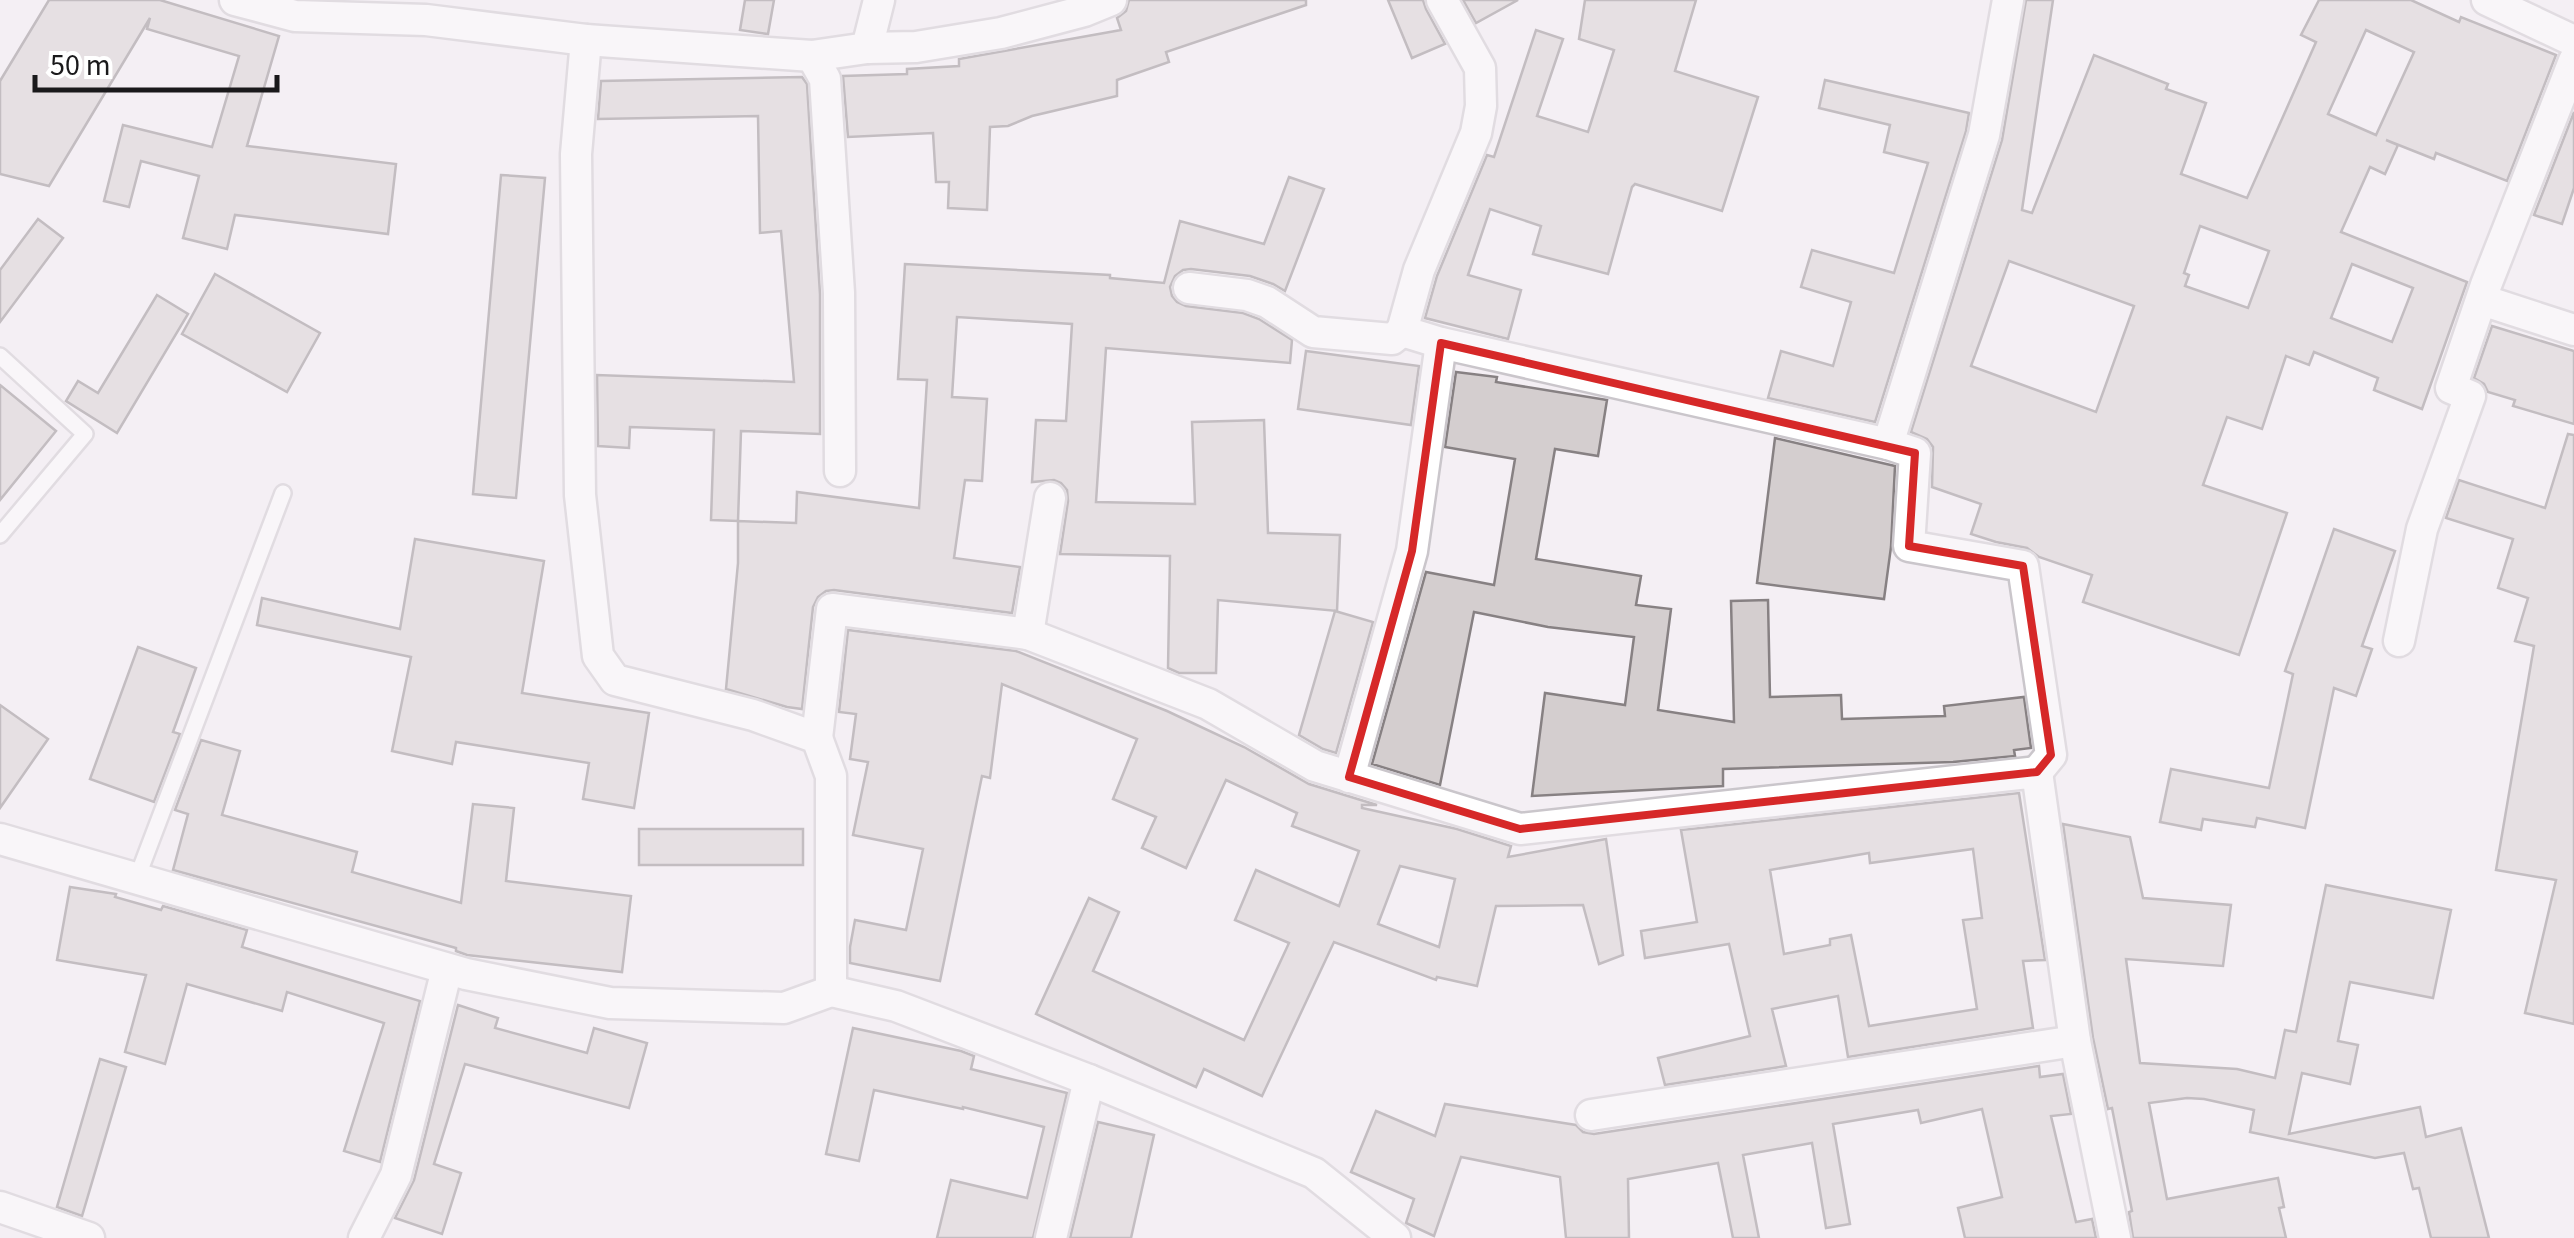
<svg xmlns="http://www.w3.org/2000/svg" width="2574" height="1238" font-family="'Source Sans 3',sans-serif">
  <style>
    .building { fill: #d4cecf; stroke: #878183; stroke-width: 2.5; fill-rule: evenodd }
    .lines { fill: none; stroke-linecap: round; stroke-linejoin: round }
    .service-casing { stroke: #cac6cb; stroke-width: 20 }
    .minor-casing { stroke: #cac6cb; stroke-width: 35 }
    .service { stroke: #fff; stroke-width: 15 }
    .minor { stroke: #fff; stroke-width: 30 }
    .marked { fill: none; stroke: #d62828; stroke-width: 8; stroke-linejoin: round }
  </style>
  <rect width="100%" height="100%" fill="#f4eff4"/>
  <!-- building -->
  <g class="building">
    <polygon points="49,0 160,0 279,36 247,146 396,164 388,234 235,215 227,249 183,238 199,176 141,161 129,207 104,201 123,125 212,147 239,56 147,29 150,18 49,186 0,174 0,81"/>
    <polygon points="745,0 774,0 768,34 740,30"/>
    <polygon points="1129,0 1306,0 1306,5 1166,52 1169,62 1117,80 1117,96 1032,116 1008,126 990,127 987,210 948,208 949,182 936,182 933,133 848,137 843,76 907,74 907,69 959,66 959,59 1121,30 1117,18 1126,11"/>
    <polygon points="1388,0 1423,0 1426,9 1445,44 1412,58"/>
    <polygon points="1463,0 1518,0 1476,23"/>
    <polygon points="1585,0 1696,0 1675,71 1758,97 1722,211 1635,184 1632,187 1608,274 1533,254 1541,226 1490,209 1468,275 1521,290 1508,339 1425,318 1437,276 1487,155 1494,157 1536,30 1563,39 1537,116 1588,132 1614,50 1579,39"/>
    <path d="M 2026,0 L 2053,0 L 2022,210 L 2032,213 L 2094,55 L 2168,84 L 2166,89 L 2206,103 L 2181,174 L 2247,198 L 2316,42 L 2301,35 L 2319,0 L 2411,0 L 2459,22 L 2461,17 L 2556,55 L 2507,181 L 2436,153 L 2434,159 L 2386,140 L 2398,145 L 2385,174 L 2370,167 L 2341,232 L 2467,282 L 2422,409 L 2374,390 L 2378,378 L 2314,352 L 2309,365 L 2286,356 L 2262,429 L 2227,417 L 2203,485 L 2287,513 L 2239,655 L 2083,602 L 2092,575 L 2039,557 L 2027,548 L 1996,542 L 1971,534 L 1981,504 L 1932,487 L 1933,447 L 1927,439 L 1911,432 L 2002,140 ZM 2366,30 L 2414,52 L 2376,135 L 2328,114 ZM 2200,226 L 2269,251 L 2248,308 L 2185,286 L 2189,275 L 2184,273 ZM 2009,261 L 2134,306 L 2096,412 L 1971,366 ZM 2352,264 L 2413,288 L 2392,342 L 2331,318 Z"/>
    <polygon points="802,77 807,84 820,294 820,434 741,431 738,521 711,520 714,430 630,427 629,448 598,446 597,375 794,382 781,231 760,233 758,116 598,119 601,81"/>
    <polygon points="1825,80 1969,113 1966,131 1875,422 1768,398 1781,351 1833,366 1851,302 1801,287 1812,250 1894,273 1928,163 1884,152 1890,125 1819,108"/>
    <polygon points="2574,112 2574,188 2562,224 2534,215"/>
    <polygon points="501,175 545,178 516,498 473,494"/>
    <polygon points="1289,177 1324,189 1285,291 1273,284 1250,276 1191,269 1183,270 1175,276 1170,287 1172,296 1177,302 1186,306 1243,313 1259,319 1292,340 1290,363 1106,348 1096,502 1195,504 1192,422 1264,420 1268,533 1340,535 1337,611 1218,600 1216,673 1179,673 1168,668 1170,556 1060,554 1068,501 1067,490 1061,483 1054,480 1032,482 1036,420 1066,421 1072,324 957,317 952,397 987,399 982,481 965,480 954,558 1020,567 1012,613 834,590 826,591 818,597 813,607 802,709 787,707 726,689 738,563 738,521 796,523 797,492 919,508 927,380 898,379 905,264 1110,275 1110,278 1164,283 1180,221 1264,244"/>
    <polygon points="38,219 63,238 0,322 0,270"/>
    <polygon points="215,274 320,333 287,392 182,334"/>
    <polygon points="157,295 188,314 117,433 66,401 78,381 98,393"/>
    <polygon points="2492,326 2574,351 2574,424 2513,406 2515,400 2488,392 2484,384 2474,378"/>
    <polygon points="1306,351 1419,366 1411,425 1298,409"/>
    <polygon points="1456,372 1497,377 1496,382 1607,400 1598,456 1555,449 1536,559 1641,576 1636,605 1671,609 1658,710 1734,722 1731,601 1768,600 1770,697 1841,695 1842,719 1945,716 1944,706 2024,697 2031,748 2014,750 2015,756 1953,762 1723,769 1723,786 1532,796 1545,693 1625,705 1634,637 1548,627 1474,612 1440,785 1372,764 1426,572 1494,585 1515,459 1445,447"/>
    <polygon points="0,385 56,431 0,500"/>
    <polygon points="2568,434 2574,435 2574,1024 2525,1013 2556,880 2496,870 2534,646 2515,641 2528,598 2498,588 2513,539 2446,518 2459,480 2545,508"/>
    <polygon points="1775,438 1895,466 1891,547 1884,599 1757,583"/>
    <polygon points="2334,529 2395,551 2362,646 2372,649 2356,696 2334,688 2305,828 2257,818 2255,827 2203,819 2201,830 2160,822 2171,769 2269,788 2293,674 2285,671"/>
    <polygon points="415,539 544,561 522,693 649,713 634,808 583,799 589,763 456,742 452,764 392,751 411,657 257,625 262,598 400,629"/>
    <polygon points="1335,611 1373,622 1336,753 1323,749 1299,735"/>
    <path d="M 848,630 L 1016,651 L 1167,711 L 1244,747 L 1309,784 L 1377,805 L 1362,805 L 1362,808 L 1457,829 L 1511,846 L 1508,857 L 1606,839 L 1623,955 L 1599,964 L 1583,905 L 1496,906 L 1477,986 L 1437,977 L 1436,980 L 1334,942 L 1262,1096 L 1204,1069 L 1196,1087 L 1036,1014 L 1089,898 L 1119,912 L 1093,971 L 1244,1040 L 1289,943 L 1235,920 L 1256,870 L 1339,906 L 1359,851 L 1292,826 L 1297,813 L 1226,780 L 1186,868 L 1142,848 L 1156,817 L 1113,799 L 1137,739 L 1002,684 L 990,778 L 982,776 L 940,981 L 850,963 L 850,947 L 855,920 L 906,930 L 923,849 L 853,835 L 868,762 L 850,759 L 856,714 L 839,712 ZM 1400,866 L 1455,879 L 1439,947 L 1378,924 Z"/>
    <polygon points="138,647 196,668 173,732 180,734 154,802 90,779"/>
    <polygon points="0,705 48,739 0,808"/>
    <polygon points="201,740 240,751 222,815 357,852 352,872 461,903 473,804 514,808 506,881 631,896 622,972 467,955 456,951 456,948 173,870 188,814 175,810"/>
    <path d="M 2019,793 L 2045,960 L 2023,961 L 2033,1028 L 1848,1057 L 1838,996 L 1772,1009 L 1786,1066 L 1665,1085 L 1658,1058 L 1750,1036 L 1729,944 L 1645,958 L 1641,931 L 1697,922 L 1681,830 ZM 1973,849 L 1982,918 L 1963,920 L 1977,1009 L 1869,1026 L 1851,935 L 1830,939 L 1830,945 L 1784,954 L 1770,870 L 1869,853 L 1870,863 Z"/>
    <polygon points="2063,824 2130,837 2143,898 2231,905 2223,966 2126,959 2140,1063 2237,1069 2275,1078 2285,1030 2296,1032 2326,885 2451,910 2433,998 2350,982 2338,1041 2358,1045 2350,1084 2302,1073 2289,1134 2420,1107 2426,1137 2461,1128 2489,1238 2431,1238 2419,1188 2413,1189 2404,1153 2375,1158 2250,1132 2254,1110 2204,1099 2187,1098 2149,1103 2167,1199 2278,1178 2284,1207 2279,1208 2286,1238 2133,1238 2129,1212 2132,1211 2112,1108 2108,1109 2093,1038"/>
    <rect x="639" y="829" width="164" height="36"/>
    <polygon points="70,887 116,894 115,897 161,910 163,906 247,930 242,947 420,1001 380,1162 344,1151 384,1023 287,992 282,1011 187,984 165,1064 125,1052 146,975 57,960"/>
    <polygon points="458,1005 498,1018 495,1028 587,1053 594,1028 647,1043 629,1108 465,1064 434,1164 461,1173 442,1234 395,1218 414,1180"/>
    <polygon points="853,1028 961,1051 974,1056 971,1069 1067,1093 1033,1238 937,1238 951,1180 1027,1198 1044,1127 963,1107 963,1109 874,1090 859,1161 826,1154"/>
    <polygon points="100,1059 126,1067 82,1216 57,1207"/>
    <polygon points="2039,1066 2040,1077 2063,1074 2071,1114 2051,1116 2076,1222 2092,1219 2096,1238 1965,1238 1958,1208 2002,1197 1982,1109 1921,1123 1918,1110 1833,1124 1850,1224 1826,1228 1812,1143 1743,1155 1759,1238 1733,1238 1718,1163 1628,1179 1629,1238 1566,1238 1560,1177 1461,1157 1434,1236 1406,1223 1414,1199 1351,1172 1376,1111 1435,1136 1445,1104 1576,1125 1583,1132 1594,1134"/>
    <polygon points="1098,1122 1154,1135 1131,1238 1070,1238"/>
  </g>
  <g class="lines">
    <!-- service casing -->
    <g class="service-casing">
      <g id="service">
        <polyline points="0,356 85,434 0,535"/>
        <polyline points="137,878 283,493"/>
      </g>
    </g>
    <!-- minor casing -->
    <g class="minor-casing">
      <g id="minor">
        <polyline points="235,0 295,16 426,20 586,40 812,56 867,48 916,47 1001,33 1084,11 1111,0"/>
        <polyline points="1442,0 1480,68 1481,106 1476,133 1419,270 1402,331 1441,343 1888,444 1984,135 2008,0"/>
        <polyline points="2487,0 2574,41"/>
        <polyline points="586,40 576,154 580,495 598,656 615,680 753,715 817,738 831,776 831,991"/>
        <polyline points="867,48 879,0"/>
        <polyline points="812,56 825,79 839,293 840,471"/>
        <polyline points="1189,288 1247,295 1267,302 1313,332 1392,339 1402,331"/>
        <polyline points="2482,300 2574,330"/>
        <polyline points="1888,444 1915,453 1909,546 2023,566 2051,755 2037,772"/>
        <polyline points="1028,634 1208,704 1315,766 1520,829 2037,772 2075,1041 2115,1238"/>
        <polyline points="2399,641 2422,529 2470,396 2451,388 2486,285 2574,61"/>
        <polyline points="817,738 832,609 1028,634 1050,498"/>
        <polyline points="1349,777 1412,551 1441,343"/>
        <polyline points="0,839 466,974 610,1003 784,1008 831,991 896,1006 1089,1080 1314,1173 1395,1238"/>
        <polyline points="1591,1115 2075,1041"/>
        <polyline points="0,1207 89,1238"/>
        <polyline points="364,1238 396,1175 447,969"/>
        <polyline points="1051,1238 1089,1080"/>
      </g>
    </g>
    <!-- service -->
    <use href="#service" class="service"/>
    <!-- minor -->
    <use href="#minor" class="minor"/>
  </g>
  <!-- marked area -->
  <path d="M0 0H2574V1238H0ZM 1441,343 L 1915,453 L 1909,546 L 2023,566 L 2051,755 L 2037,772 L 1520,829 L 1349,777 L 1412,551 Z" fill="#f4eff4" fill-opacity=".55" fill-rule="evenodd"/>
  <path class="marked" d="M 1441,343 L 1915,453 L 1909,546 L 2023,566 L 2051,755 L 2037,772 L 1520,829 L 1349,777 L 1412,551 Z"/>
  <!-- scale -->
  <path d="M35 75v15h242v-15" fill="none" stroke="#1a191b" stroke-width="5"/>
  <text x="50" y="75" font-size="30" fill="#1a191b" stroke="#ffffff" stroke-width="8" paint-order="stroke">50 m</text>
</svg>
